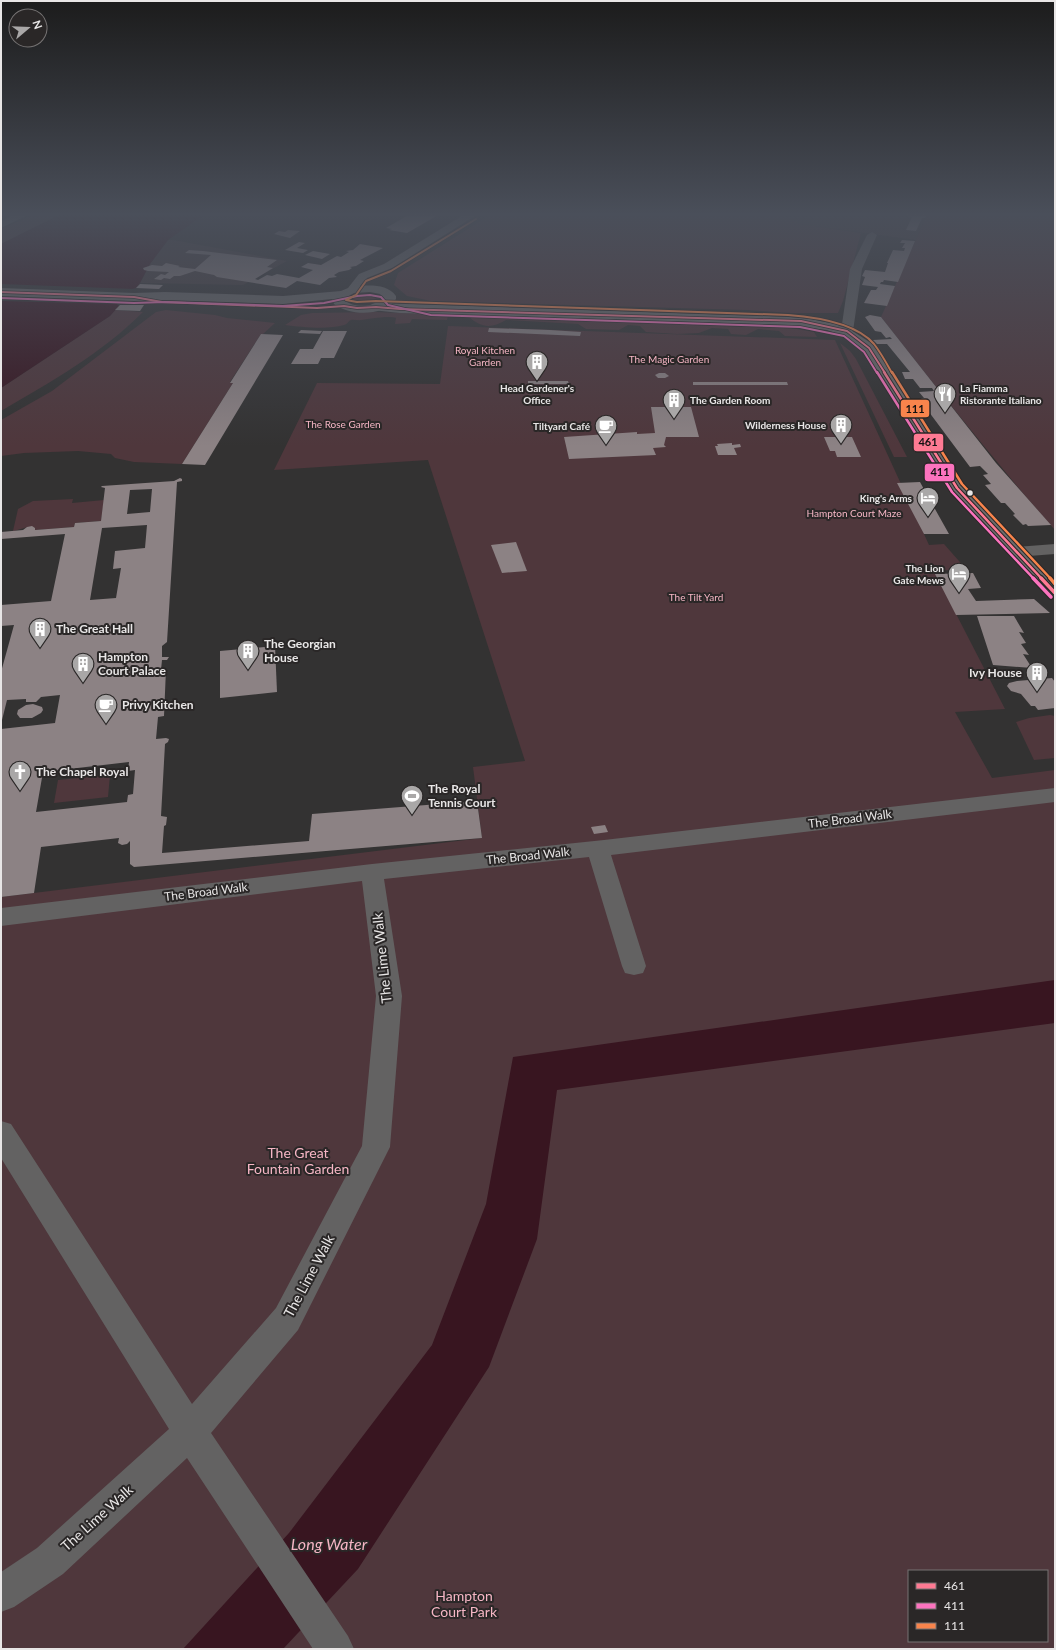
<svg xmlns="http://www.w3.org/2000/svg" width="1056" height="1650" font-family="Lato,sans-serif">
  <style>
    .built { fill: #443b3d }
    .green { fill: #4f373c; fill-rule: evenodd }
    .water { fill: #381520 }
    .pier { fill: #333232 }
    .building { fill: #8c8284; fill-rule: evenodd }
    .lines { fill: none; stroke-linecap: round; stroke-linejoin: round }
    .minor { fill: #636262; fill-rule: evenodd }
    .major { fill: #6c6b6b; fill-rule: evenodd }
    .highway { fill: #696868; fill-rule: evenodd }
    .bus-1-far2-casing { stroke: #2a2727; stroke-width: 3.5 }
    .bus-1-far1-casing { stroke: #2a2727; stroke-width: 4.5 }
    .bus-1-casing { stroke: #2a2727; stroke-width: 6 }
    .bus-2-far2-casing { stroke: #2a2727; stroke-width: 3.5 }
    .bus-2-far1-casing { stroke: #2a2727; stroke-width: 4.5 }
    .bus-2-casing { stroke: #2a2727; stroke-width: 6 }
    .bus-3-far2-casing { stroke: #2a2727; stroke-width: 3.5 }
    .bus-3-far1-casing { stroke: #2a2727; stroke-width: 4.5 }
    .bus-3-casing { stroke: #2a2727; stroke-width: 6 }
    .bus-1-far2 { stroke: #fe7a93; stroke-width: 2 }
    .bus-1-far1 { stroke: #fe7a93; stroke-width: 2.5 }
    .bus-1 { stroke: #fe7a93; stroke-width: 3.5 }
    .bus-2-far2 { stroke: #fc73be; stroke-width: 2 }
    .bus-2-far1 { stroke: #fc73be; stroke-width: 2.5 }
    .bus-2 { stroke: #fc73be; stroke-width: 3.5 }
    .bus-3-far2 { stroke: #f8844c; stroke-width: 2 }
    .bus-3-far1 { stroke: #f8844c; stroke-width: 2.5 }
    .bus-3 { stroke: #f8844c; stroke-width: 3.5 }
    .bus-dot { fill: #e8e6e6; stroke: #2a2727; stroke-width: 1.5 }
    .labels { text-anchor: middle; stroke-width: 4; stroke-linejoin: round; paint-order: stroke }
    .far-park-label { font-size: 10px; fill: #f6b6c5; stroke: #2a2727 }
    .far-poi-label { font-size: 10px; font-weight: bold; fill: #e8e6e6; stroke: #2a2727; text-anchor: end }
    .poi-label { font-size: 12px; font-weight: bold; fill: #e8e6e6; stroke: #2a2727; text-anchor: start }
    .street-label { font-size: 12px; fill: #e8e6e6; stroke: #2a2727 }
    .near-street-label { font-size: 14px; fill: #e8e6e6; stroke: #2a2727 }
    .near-park-label { font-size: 14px; fill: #f6b6c5; stroke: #2a2727 }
    .near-water-label { font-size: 16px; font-style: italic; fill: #f5b6c5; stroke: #2a2727 }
    .line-badge { stroke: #2a2727; stroke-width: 1.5 }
    .pale-badge-label { font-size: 11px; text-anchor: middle; font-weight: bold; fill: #111 }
  </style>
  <rect width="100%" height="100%" fill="#333232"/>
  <!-- built -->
  <g class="built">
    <polygon points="779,215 927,215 916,240 799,224"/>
    <polygon points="168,240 173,240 287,261 243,285 140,283 150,264"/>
  </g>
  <!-- green -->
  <g class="green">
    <polygon points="779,214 800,224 861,233 843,301 838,313 792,313 747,310 431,301 407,296 394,285 398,273 490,215"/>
    <polygon points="33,215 59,215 1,244 1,229"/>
    <path d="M 927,215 L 1055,215 L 1055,530 C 994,461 938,389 881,317 Z"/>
    <polygon points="363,294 373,295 376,299 365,303 352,300 352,298 355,296"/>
    <path d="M 115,310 L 143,312 C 102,353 51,382 1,411 L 1,388 L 110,316 Z"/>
    <polygon points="166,310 215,315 227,318 275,323 263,334 261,334 230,382 233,383 182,464 134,462 115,458 111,454 78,451 24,453 1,456 1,420 52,391 156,312"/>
    <path d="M 376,312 L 448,315 L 447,320 L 412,319 L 410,323 L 395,324 L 396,318 C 390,315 368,319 361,320 C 358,321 354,319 351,320 C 348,321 347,325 344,325 C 328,330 301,327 285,325 L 301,315 L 312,313 Z"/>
    <path d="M 468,316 L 785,327 L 814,332 L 817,337 L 785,336 L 779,331 L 758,329 L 746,335 L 731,334 L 728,329 L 712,328 L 699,333 L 677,334 L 646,332 L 640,326 L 628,325 L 619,330 L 586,329 L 578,324 L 506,320 C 491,329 481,328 468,316 Z"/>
    <path d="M 448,326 L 835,340 L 929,545 L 944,544 L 966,569 L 934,571 L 1005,709 L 955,712 L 992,778 L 1055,770 L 1055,1649 L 1,1649 L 1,897 L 482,838 L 473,767 L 525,761 L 428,460 L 274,470 L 317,383 L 440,384 ZM 909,1571 L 1047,1571 L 1047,1641 L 909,1641 Z"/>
    <polygon points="840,343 850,351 856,359 907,457 894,457"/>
    <path d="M 73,499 L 72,503 L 104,500 L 101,521 L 75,523 L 74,527 L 35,530 L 35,528 C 28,525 21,530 13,531 L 18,509 L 33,501 Z"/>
    <polygon points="1050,715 1055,716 1055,758 1034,760 1016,722 1029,718"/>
    <polygon points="110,775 108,797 54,803 58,780"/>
  </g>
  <!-- water -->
  <g class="water">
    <polygon points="59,215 204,215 168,240 150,264 140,283 136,288 132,289 117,304 119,306 110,316 1,388 1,244"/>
    <polygon points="1055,980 1055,1023 557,1090 537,1239 489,1367 358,1569 283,1649 183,1649 289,1533 432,1345 486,1204 513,1057"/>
  </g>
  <!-- pier -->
  <polygon class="pier" points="1,284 135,289 120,304 1,301"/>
  <!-- building -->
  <g class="building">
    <polygon points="410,214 440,214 407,233 389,230 392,229 386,228"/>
    <polygon points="901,214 927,214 925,218 922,218 916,231 906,230 912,217"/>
    <polygon points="288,230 300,231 290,238 274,234 279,231 285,232"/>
    <polygon points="902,240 915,241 898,282 884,280 883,282 881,282 880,284 895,286 887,306 864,303 871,290 876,290 878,287 862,285 865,277 862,276 865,270 885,272 888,263 887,263 893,250 904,251 905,248 902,248 905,243 900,243"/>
    <polygon points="299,242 305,243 297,248 308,250 303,253 285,250"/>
    <polygon points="360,244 383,248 360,260 364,261 356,266 350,267 352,268 349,270 339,272 334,275 337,277 329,278 320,285 297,281 286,288 217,277 214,275 195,271 180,276 174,276 170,279 164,278 161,280 154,279 161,274 165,275 169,272 148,271 144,270 143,268 152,265 162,266 166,263 180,266 178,267 195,269 211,255 185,253 189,250 203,251 277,260 267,267 273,268 255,279 258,280 267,275 272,276 277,274 299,278 313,270 301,267 308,263 321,265 337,256 341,257 349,252 346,251 353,250"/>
    <polygon points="313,251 330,254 322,259 305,255"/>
    <polygon points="140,284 163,285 159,289 136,288"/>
    <polygon points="120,305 144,305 140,311 115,310"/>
    <polygon points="870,315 881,317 996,463 1051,525 1028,526 1026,524 1023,525 1013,515 1015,514 1005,503 1001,503 985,485 991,484 983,475 988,474 980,466 970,467 926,408 929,408 921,398 924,398 919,392 934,391 932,388 920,388 913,379 905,379 902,372 910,372 887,344 877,344 873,340 892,339 890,337 886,338 881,332 875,331 865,317"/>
    <polygon points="489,328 550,330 581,332 580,336 488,332"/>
    <polygon points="301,330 322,331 320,334 298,333"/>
    <polygon points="323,331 347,331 334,358 321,358 318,364 291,364 300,349 313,349"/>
    <polygon points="261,334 283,335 205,465 182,464 233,383 230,383"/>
    <polygon points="659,373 665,373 669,376 665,378 658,378 655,375"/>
    <polygon points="528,381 568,381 569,384 528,384"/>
    <polygon points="693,382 787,382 788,385 693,385"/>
    <polygon points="651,407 691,407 699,437 666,437 664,445 666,447 653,448 656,455 569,459 564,437 637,432 637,434 655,433"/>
    <polygon points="824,437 852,437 861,457 837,457 835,451 830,451"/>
    <polygon points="732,443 732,445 740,444 741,447 734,448 737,455 718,455 715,446 718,446 717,444"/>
    <path d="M 180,478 L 182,479 L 182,481 L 177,482 L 167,642 L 162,646 L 162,657 L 169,657 L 167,660 L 162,660 L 161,670 L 166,669 L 164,716 L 158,717 L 156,739 L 166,738 L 169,739 L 168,742 L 165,744 L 161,816 L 167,817 L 166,825 L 164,826 L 162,853 L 309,841 L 312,814 L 477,801 L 482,838 L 134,867 L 130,864 L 130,841 L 127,844 L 122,845 L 118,843 L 119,838 L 41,847 L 34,893 L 1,897 L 1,729 L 55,723 L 60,695 L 41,697 L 36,702 L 26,702 L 26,699 L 7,700 L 1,724 L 1,672 L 14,625 L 1,626 L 1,605 L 51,601 L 65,534 L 1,539 L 1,532 L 23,530 L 27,527 L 32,526 L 35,528 L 35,530 L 74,527 L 75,523 L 101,521 L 105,488 L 101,487 L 102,486 L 174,481 ZM 152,489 L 150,512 L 127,514 L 130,490 ZM 147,525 L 145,548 L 115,551 L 113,569 L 121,568 L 116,598 L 90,600 L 102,528 ZM 129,762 L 128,771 L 135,770 L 133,794 L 128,795 L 127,802 L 36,812 L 43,772 Z"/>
    <polygon points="920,482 926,493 949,534 924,534 897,483"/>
    <polygon points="516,542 527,571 502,573 491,545"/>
    <polygon points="973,573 981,588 968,589 976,601 1034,599 1050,613 956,615 935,574"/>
    <polygon points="977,616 1014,616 1024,633 1019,632 1026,643 1021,644 1029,655 1023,654 1032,668 993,665"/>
    <polygon points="275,646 277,692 220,698 220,651"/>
    <polygon points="1052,678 1055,682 1055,708 1038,710 1035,706 1031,706 1021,694 1011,691 1007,686 1009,683 1017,681"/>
    <polygon points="33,704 42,707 43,710 41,713 32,718 20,718 17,714 18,710 26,705"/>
    <polygon points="605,825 608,832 594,834 591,827"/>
  </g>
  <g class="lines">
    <!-- minor -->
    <g class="minor">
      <polygon points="872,232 877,235 862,269 853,331 851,334 843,334 841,331 850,269 867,235"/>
      <polygon points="1055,544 1055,554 1016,557 1010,556 1008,552 1010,548 1016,547"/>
      <polygon points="1055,788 1055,802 611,855 646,966 643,973 634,975 625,973 622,966 589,857 384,879 402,996 390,1147 298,1330 211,1433 348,1636 354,1649 313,1649 187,1458 63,1574 14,1607 1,1612 1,1572 37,1548 169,1429 1,1158 1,1121 11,1124 192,1404 276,1308 362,1146 376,996 362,881 1,926 1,908 372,864 604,840"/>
    </g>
    <!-- major -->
    <g class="major">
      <polygon points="16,214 30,214 1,228 1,221"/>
      <polygon points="376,303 788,317 811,319 835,324 854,332 874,345 963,485 1055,583 1055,598 1049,597 952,491 864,350 846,337 827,330 788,325 400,313 372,310 370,307 372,304"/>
    </g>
    <!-- highway -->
    <path class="highway" d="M 465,214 L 478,214 L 392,268 L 367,278 L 360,286 C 373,285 388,285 396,296 L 396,299 C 383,317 350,316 334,304 L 332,299 L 283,304 L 165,300 L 134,301 L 1,296 L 1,288 L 134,293 L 165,292 L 283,296 L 341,291 L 348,288 L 359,274 L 384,264 ZM 370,292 L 380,294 L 384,298 C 374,307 355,309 344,300 L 345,298 L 354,293 Z"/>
    <!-- bus-1-far2 casing -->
    <g class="bus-1-far2-casing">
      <polyline id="bus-1-far2" points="1,292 134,297 162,302 317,308 344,306 357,308 376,307 400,309 801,321 847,331 869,348 885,373"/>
    </g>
    <!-- bus-1-far1 casing -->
    <g class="bus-1-far1-casing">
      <polyline id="bus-1-far1" points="884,372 957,488 1042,579"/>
    </g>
    <!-- bus-1 casing -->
    <g class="bus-1-casing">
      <polyline id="bus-1" points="1041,578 1055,593"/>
    </g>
    <!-- bus-2-far2 casing -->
    <g class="bus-2-far2-casing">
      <polyline id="bus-2-far2" points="1,298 134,303 165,302 283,306 324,303 357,296 370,295 381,297 388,305 431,315 800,327 844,336 864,352 877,373"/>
    </g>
    <!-- bus-2-far1 casing -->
    <g class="bus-2-far1-casing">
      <polyline id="bus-2-far1" points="877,372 952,492 1034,579"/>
    </g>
    <!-- bus-2 casing -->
    <g class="bus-2-casing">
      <polyline id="bus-2" points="1033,578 1051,597"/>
    </g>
    <!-- bus-3-far2 casing -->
    <g class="bus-3-far2-casing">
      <path id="bus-3-far2" d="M 476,219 L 391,271 L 366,281 L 356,295 L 346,300 L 357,302 L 376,301 L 788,315 C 815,317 856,323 874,344 C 881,353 887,364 892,373"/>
    </g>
    <!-- bus-3-far1 casing -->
    <g class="bus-3-far1-casing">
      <polyline id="bus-3-far1" points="892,372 962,484 1051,579"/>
    </g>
    <!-- bus-3 casing -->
    <g class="bus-3-casing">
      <polyline id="bus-3" points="1050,578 1055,584"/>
    </g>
    <!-- bus-1-far2 -->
    <use href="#bus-1-far2" class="bus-1-far2"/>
    <!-- bus-1-far1 -->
    <use href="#bus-1-far1" class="bus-1-far1"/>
    <!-- bus-1 -->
    <use href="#bus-1" class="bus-1"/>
    <!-- bus-2-far2 -->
    <use href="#bus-2-far2" class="bus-2-far2"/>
    <!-- bus-2-far1 -->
    <use href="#bus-2-far1" class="bus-2-far1"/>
    <!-- bus-2 -->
    <use href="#bus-2" class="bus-2"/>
    <!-- bus-3-far2 -->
    <use href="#bus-3-far2" class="bus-3-far2"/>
    <!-- bus-3-far1 -->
    <use href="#bus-3-far1" class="bus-3-far1"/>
    <!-- bus-3 -->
    <use href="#bus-3" class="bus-3"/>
  </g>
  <!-- sky -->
  <linearGradient id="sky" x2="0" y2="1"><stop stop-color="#1c1c1c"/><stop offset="0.48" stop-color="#4a4f5a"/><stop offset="1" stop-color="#4a4f5a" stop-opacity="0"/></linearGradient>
  <rect width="1056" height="446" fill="url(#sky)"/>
  <!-- icons -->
  <defs>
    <g id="building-pin" transform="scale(1.15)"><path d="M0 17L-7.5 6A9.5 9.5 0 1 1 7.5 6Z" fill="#a9a7a7" stroke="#2a2727"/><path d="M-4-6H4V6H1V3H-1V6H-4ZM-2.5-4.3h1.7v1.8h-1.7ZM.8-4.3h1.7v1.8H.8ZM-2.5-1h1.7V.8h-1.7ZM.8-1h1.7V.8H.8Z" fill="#fff"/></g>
    <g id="restaurant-pin" transform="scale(1.15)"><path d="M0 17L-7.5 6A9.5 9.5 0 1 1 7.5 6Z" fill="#a9a7a7" stroke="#2a2727"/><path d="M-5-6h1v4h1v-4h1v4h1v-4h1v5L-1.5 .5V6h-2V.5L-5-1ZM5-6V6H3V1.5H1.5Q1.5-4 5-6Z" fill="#fff"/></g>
    <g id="cafe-pin" transform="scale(1.15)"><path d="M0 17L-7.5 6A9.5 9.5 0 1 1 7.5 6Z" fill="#a9a7a7" stroke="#2a2727"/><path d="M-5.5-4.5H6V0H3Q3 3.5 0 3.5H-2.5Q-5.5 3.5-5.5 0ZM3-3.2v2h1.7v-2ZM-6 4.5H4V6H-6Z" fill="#fff"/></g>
    <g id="hotel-pin" transform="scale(1.15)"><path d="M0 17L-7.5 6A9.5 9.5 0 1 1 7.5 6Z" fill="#a9a7a7" stroke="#2a2727"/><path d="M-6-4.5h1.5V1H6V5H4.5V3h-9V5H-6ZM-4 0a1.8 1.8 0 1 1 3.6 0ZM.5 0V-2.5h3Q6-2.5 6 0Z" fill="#fff"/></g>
    <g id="church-pin" transform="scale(1.15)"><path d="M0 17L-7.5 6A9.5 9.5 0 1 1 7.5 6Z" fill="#a9a7a7" stroke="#2a2727"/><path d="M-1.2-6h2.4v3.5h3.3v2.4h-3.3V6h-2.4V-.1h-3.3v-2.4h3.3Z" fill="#fff"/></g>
    <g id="stadium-pin" transform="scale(1.15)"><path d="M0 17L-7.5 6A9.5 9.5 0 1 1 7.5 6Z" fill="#a9a7a7" stroke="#2a2727"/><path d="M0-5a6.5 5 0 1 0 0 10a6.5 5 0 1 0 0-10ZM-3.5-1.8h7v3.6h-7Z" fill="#fff"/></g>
  </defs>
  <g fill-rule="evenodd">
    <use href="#building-pin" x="537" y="362"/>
    <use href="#restaurant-pin" x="945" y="394"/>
    <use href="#building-pin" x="674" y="400"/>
    <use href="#building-pin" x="841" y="425"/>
    <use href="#cafe-pin" x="606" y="426"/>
    <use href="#hotel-pin" x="928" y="498"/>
    <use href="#hotel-pin" x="959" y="574"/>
    <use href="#building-pin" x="40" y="629"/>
    <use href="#building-pin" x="248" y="651"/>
    <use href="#building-pin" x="83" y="664"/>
    <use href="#building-pin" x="1037" y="673"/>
    <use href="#cafe-pin" x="106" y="705"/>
    <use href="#church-pin" x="20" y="772"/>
    <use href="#stadium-pin" x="412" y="796"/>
  </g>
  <!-- markers -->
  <circle class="bus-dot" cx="970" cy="493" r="3.5"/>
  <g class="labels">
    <!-- far-park labels -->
    <g class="far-park-label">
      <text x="485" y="354">Royal Kitchen<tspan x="485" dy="12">Garden</tspan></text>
      <text x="669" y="363">The Magic Garden</text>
      <text x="343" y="428">The Rose Garden</text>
      <text x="854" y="517">Hampton Court Maze</text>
      <text x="696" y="601">The Tilt Yard</text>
    </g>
    <!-- far-poi labels -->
    <g class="far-poi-label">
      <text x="537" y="392" text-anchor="middle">Head Gardener's<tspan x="537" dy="12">Office</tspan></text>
      <text x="960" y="392" text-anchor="start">La Fiamma<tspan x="960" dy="12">Ristorante Italiano</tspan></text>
      <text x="690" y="404" text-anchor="start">The Garden Room</text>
      <text x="826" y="429">Wilderness House</text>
      <text x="590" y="430">Tiltyard Café</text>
      <text x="912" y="502">King's Arms</text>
      <text x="944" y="572">The Lion<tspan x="944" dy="12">Gate Mews</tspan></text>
    </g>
    <!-- poi labels -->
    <g class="poi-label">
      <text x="56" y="633">The Great Hall</text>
      <text x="264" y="648">The Georgian<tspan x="264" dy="14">House</tspan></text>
      <text x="98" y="661">Hampton<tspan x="98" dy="14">Court Palace</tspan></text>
      <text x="1022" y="677" text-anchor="end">Ivy House</text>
      <text x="122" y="709">Privy Kitchen</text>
      <text x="36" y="776">The Chapel Royal</text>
      <text x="428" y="793">The Royal<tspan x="428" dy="14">Tennis Court</tspan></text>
    </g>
    <!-- street labels -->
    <g class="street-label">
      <text transform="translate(850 819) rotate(-7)" y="4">The Broad Walk</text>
      <text transform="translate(528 856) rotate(-6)" y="4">The Broad Walk</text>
      <text transform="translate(206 892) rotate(-7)" y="4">The Broad Walk</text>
    </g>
    <!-- near-street labels -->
    <g class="near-street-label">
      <text transform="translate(382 958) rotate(-96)" y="5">The Lime Walk</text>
      <text transform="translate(309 1276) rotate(-62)" y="5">The Lime Walk</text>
      <text transform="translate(97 1518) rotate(-42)" y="5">The Lime Walk</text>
    </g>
    <!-- near-park labels -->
    <g class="near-park-label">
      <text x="298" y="1158">The Great<tspan x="298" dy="16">Fountain Garden</tspan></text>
      <text x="464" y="1601">Hampton<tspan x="464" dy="16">Court Park</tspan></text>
    </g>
    <!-- near-water labels -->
    <g class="near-water-label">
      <text x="329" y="1550">Long Water</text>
    </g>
  </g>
  <g class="line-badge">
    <rect x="900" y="399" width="30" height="19" rx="4" fill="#f8844c"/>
    <rect x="913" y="433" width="31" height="19" rx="4" fill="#fe7a93"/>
    <rect x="924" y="463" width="31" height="19" rx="4" fill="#fc73be"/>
  </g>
  <g class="pale-badge-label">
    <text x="915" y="413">111</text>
    <text x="928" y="446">461</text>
    <text x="940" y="476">411</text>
  </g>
  <!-- border -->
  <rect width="1056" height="1650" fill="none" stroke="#e8e6e6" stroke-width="4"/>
  <!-- legend -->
  <rect x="908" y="1570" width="140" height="72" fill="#2a2727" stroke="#767373"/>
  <rect x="916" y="1583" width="20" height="6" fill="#fe7a93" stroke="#767373"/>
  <text x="944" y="1590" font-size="12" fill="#e8e6e6">461</text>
  <rect x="916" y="1603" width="20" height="6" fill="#fc73be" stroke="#767373"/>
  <text x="944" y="1610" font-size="12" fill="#e8e6e6">411</text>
  <rect x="916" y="1623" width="20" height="6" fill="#f8844c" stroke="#767373"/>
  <text x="944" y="1630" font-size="12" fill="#e8e6e6">111</text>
  <!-- north arrow -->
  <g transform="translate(28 28) rotate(71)"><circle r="19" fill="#2a2727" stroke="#767373"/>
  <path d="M0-3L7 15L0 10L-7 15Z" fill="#a9a7a7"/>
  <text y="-6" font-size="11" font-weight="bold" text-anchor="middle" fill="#e8e6e6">N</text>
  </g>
</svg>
